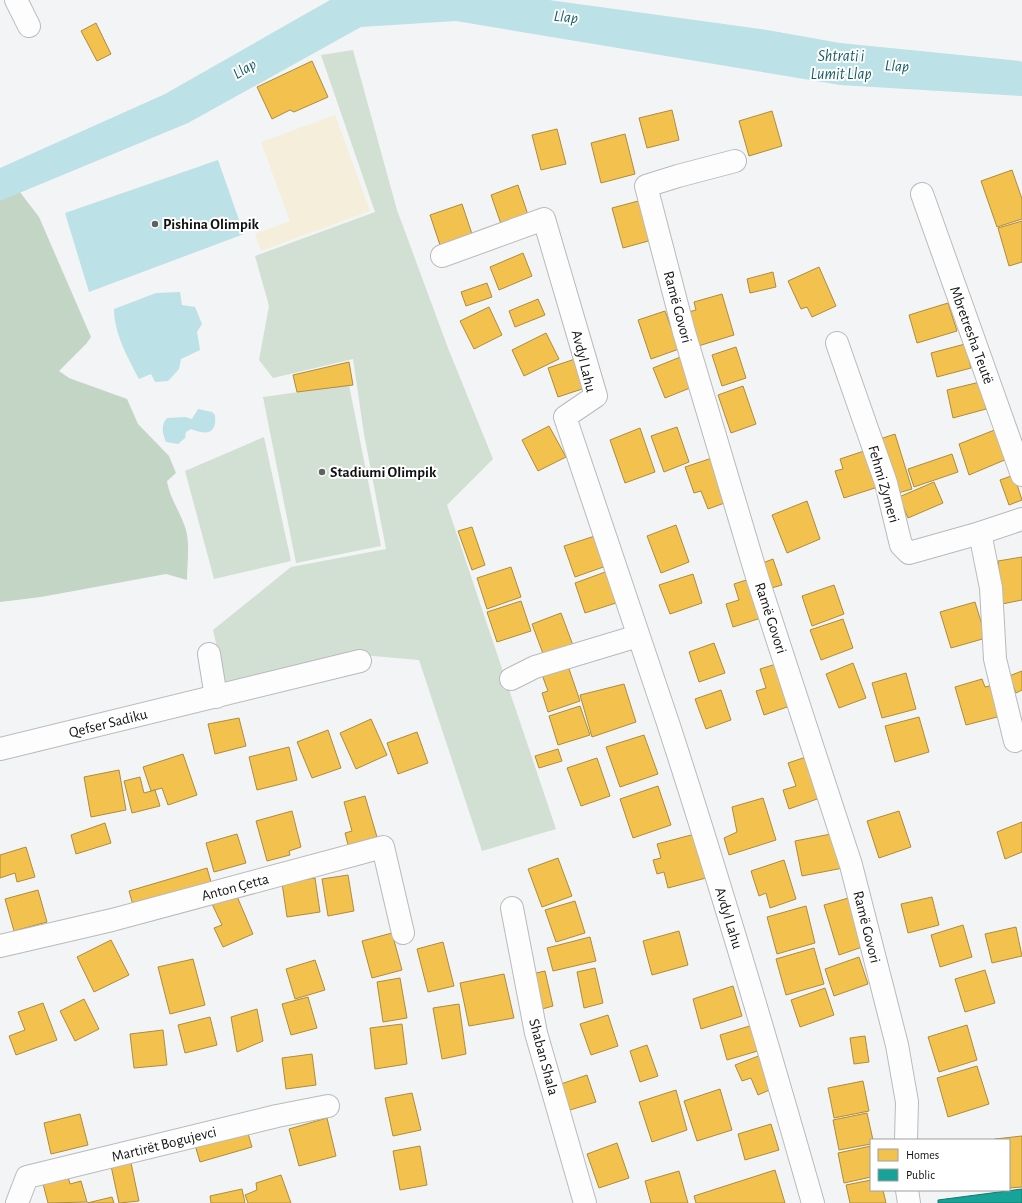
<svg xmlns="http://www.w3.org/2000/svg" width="1022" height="1203" font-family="'Alegreya Sans',sans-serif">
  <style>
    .green { fill: #d2e0d3 }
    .forest { fill: #c3d5c5 }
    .sand { fill: #f4eedb }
    .water { fill: #bce1e6 }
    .homes { fill: #f2c14e; stroke: #ae8c3c }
    .public { fill: #17a398; stroke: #157870 }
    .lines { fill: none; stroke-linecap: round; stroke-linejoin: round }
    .minor-casing { stroke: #b9babb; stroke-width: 24 }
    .minor { stroke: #fdfdfe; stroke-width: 22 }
    .poi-dot { fill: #606161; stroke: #fff; stroke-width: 1.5 }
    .labels { text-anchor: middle; stroke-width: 4; stroke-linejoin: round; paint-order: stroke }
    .poi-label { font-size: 15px; font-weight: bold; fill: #111212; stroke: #fff; text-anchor: start }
    .street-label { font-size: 15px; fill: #111212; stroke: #fff }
    .water-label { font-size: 16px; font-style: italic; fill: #125c63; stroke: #fff }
  </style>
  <rect width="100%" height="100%" fill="#f3f4f5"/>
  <!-- green -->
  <g class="green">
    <polygon points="353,50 397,210 448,348 493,459 447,505 556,829 482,851 419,660 361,655 226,687 213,630 291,567 386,549 364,434 353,359 273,378 259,360 269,306 255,256 375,212 321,55"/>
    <polygon points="349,385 381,546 296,563 263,397"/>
    <polygon points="264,437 291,561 214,579 185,471"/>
  </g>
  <!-- forest -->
  <path class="forest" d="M 13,183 L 39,217 L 91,337 L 86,344 L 59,371 L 69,378 L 127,399 L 138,424 L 169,456 L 176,473 L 167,481 C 170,499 181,513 186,530 C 190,544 187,565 187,580 L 166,574 L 41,597 L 0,602 L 0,188 Z"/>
  <!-- sand -->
  <polygon class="sand" points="335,115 370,211 261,251 255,234 290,221 261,142"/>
  <!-- water -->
  <g class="water">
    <polygon points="330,0 549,0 767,30 840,43 1020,61 1022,62 1022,96 840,85 456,21 361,27 188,123 0,201 0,168 165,94"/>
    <polygon points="218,160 244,234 89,292 65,213"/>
    <path d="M 180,292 L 182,305 L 195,307 L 202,324 L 197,332 L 200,350 L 181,359 L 179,369 L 168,381 L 155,382 L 151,374 L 139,379 C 128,358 114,333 114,309 L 156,293 Z"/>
    <path d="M 198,409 L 212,412 L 215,415 C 217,435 206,435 191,429 L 186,432 L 185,438 L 178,444 L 166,442 C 163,434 160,426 167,418 L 185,417 L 192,419 Z"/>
  </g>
  <!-- homes -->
  <g class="homes">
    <polygon points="96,23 111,54 97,61 81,31"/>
    <polygon points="312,61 328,97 294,112 290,110 272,119 257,87"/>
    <polygon points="672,110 679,140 647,148 639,118"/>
    <polygon points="772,111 782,146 749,156 739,121"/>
    <polygon points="557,129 566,164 541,170 532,135"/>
    <polygon points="625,134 635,174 601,183 591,143"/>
    <polygon points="1012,170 1022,199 1022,219 997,227 981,181"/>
    <polygon points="518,185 528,215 501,224 491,195"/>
    <polygon points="642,200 652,240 623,248 612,208"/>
    <polygon points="462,204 472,234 440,245 430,215"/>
    <polygon points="1022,221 1022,262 1009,266 998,228"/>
    <polygon points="523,253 532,276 499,290 490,267"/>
    <polygon points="819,267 836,306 812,317 807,307 801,309 788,281"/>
    <polygon points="773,272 776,287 750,293 747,279"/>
    <polygon points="487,283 492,297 466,306 461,292"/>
    <polygon points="722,294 734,335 695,347 685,313 696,310 694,302"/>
    <polygon points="538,299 545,315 515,327 509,311"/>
    <polygon points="948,303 957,331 917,343 909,315"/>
    <polygon points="489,307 502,335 474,349 460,321"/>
    <polygon points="665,311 679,349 651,359 638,320"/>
    <polygon points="546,333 559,359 524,376 512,350"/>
    <polygon points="965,344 971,368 937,377 931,353"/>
    <polygon points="736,347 746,378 722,386 712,355"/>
    <polygon points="683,356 695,386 665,398 653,368"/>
    <polygon points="575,359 585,388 558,397 548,368"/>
    <polygon points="349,362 353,385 297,392 293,375"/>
    <polygon points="980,382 986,409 953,418 947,390"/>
    <polygon points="743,386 756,424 731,433 718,395"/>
    <polygon points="549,426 566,457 538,471 522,440"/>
    <polygon points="677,427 689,462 664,472 651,436"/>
    <polygon points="640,428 655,472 625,483 610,440"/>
    <polygon points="997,429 1007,459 969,475 959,444"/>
    <polygon points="895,434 912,489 895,494 877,440"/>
    <polygon points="870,449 881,486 844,498 835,471 843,469 840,459"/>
    <polygon points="952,454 958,472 914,487 908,469"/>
    <polygon points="715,457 730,501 708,509 701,491 694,493 685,467"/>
    <polygon points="1014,475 1022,500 1009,505 1000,480"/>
    <polygon points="934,482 943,503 908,518 899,497"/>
    <polygon points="807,501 820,539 787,553 772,515"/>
    <polygon points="676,525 689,562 661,573 647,536"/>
    <polygon points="472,527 485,565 472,570 458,531"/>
    <polygon points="598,535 609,565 575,577 564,546"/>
    <polygon points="1022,557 1022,600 1002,604 998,561"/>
    <polygon points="773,559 782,585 768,589 760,564"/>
    <polygon points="511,567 521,597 487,609 477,578"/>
    <polygon points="608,571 619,602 585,613 575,583"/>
    <polygon points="693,574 702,603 670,614 659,585"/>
    <polygon points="749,579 761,618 733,627 726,604 739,600 734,584"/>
    <polygon points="834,585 844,614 812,626 802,596"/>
    <polygon points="521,601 531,631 497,642 487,612"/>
    <polygon points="975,602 986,638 951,648 940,612"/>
    <polygon points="561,613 574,648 545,659 532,624"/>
    <polygon points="843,619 853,648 821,660 810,630"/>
    <polygon points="714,643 725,673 699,682 689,652"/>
    <polygon points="567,663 580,701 548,712 542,693 548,691 541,672"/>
    <polygon points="853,663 866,698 839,708 826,674"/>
    <polygon points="776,664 790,706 764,715 756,691 766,688 760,669"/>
    <polygon points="1022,671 1022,690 1016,693 1009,676"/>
    <polygon points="906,673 916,709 882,718 872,683"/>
    <polygon points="982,679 985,687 993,685 1001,716 966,725 955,687"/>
    <polygon points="624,684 636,722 592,737 580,695"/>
    <polygon points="721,690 731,720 706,729 695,699"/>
    <polygon points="580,706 590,735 558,745 549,716"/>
    <polygon points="919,717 929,752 895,762 885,726"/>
    <polygon points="239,718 246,746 215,754 208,724"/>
    <polygon points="371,719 387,755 356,769 340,733"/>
    <polygon points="328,730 341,768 312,778 297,742"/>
    <polygon points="417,732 428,763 398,774 387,743"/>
    <polygon points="644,735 658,774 620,787 606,747"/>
    <polygon points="289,747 297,780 257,790 249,757"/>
    <polygon points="558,749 562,761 539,768 535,756"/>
    <polygon points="183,754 197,795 168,805 162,788 151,791 143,767"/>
    <polygon points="806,757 820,798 789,809 783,790 796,786 788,763"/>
    <polygon points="597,758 610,796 581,806 567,768"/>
    <polygon points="119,770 126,810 91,817 84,777"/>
    <polygon points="140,777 144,793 155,790 160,806 132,813 124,781"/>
    <polygon points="658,786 671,825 633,838 620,799"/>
    <polygon points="365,796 377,837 348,845 345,833 352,831 344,802"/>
    <polygon points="763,798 776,840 729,855 724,838 737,832 732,807"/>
    <polygon points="292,811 301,847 289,851 290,855 267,861 256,821"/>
    <polygon points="899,811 911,847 879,858 867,821"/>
    <polygon points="1022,822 1022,852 1005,859 997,832"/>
    <polygon points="105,823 111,843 76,854 71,835"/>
    <polygon points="836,833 843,868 802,876 795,841"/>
    <polygon points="237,834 246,863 214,872 206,843"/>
    <polygon points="695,834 706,878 668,888 664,872 657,874 653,860 661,858 657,844"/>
    <polygon points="26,847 35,877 17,882 15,873 0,878 0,855"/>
    <polygon points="558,858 572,896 542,907 528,869"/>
    <polygon points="784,860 796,899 770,908 766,893 759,896 751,871"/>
    <polygon points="207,868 211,882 133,905 129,891"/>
    <polygon points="348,875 354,911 328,916 322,879"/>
    <polygon points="315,878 320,912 287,917 282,883"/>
    <polygon points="38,890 47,922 14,931 5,899"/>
    <polygon points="236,894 253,934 223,947 214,928 222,925 212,904"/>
    <polygon points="852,897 865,946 839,955 824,905"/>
    <polygon points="932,897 939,925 908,933 901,904"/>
    <polygon points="575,901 585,933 556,942 545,910"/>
    <polygon points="806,906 815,943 777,954 767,917"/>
    <polygon points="963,925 972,957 940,967 931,935"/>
    <polygon points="1016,927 1022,956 992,963 985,934"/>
    <polygon points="679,931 688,965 652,975 643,941"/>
    <polygon points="392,933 402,970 372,978 362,941"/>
    <polygon points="590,937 596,961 553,971 547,948"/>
    <polygon points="111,940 129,975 94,992 77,957"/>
    <polygon points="443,942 454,986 428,992 417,949"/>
    <polygon points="814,948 824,984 786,995 776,959"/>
    <polygon points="859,957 868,984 834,996 825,969"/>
    <polygon points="193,959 205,1005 170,1014 158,967"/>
    <polygon points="315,960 325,990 295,999 286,969"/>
    <polygon points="595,968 603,1003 584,1008 577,972"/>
    <polygon points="985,970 995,1003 965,1012 955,979"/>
    <polygon points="545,971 553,1006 535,1011 527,975"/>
    <polygon points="504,974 514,1018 469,1026 460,983"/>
    <polygon points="400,978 407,1018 383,1022 377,982"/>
    <polygon points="733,986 742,1016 701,1029 693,999"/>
    <polygon points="825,988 834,1015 800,1027 791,1000"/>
    <polygon points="308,997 317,1028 291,1035 282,1004"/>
    <polygon points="84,999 99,1029 75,1041 60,1011"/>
    <polygon points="43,1003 57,1040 16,1055 9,1036 25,1030 18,1012"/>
    <polygon points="459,1004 466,1054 442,1059 433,1008"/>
    <polygon points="257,1009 263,1041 237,1052 231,1017"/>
    <polygon points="608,1015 618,1046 591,1055 580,1024"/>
    <polygon points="210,1017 217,1045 185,1053 178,1025"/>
    <polygon points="402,1024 407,1064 375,1069 370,1028"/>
    <polygon points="753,1025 761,1050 727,1060 720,1035"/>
    <polygon points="967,1025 977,1060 939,1072 928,1037"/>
    <polygon points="163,1030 167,1065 134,1068 130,1034"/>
    <polygon points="865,1036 869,1062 854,1064 850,1038"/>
    <polygon points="647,1045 658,1076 640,1082 630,1051"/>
    <polygon points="312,1054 316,1085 286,1089 282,1058"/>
    <polygon points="761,1055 774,1088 758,1095 751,1078 742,1081 735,1065"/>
    <polygon points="977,1066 989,1104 948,1117 937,1078"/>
    <polygon points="587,1075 596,1102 570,1110 561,1084"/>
    <polygon points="863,1081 869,1111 834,1118 828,1088"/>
    <polygon points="720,1089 732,1130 697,1141 684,1101"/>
    <polygon points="676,1090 687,1130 652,1142 639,1102"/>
    <polygon points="412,1093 421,1130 393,1136 385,1098"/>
    <polygon points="867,1113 873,1140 871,1140 871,1144 839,1150 833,1120"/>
    <polygon points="80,1114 88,1145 51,1154 44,1123"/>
    <polygon points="327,1118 336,1156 299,1166 289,1129"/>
    <polygon points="771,1124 779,1150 745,1160 738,1134"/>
    <polygon points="247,1130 252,1147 200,1162 195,1145"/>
    <polygon points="1022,1136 1022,1187 1009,1188 1009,1140 995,1139"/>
    <polygon points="617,1143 629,1178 599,1188 587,1154"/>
    <polygon points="420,1146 427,1185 400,1190 393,1151"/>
    <polygon points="871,1146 871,1177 844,1183 838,1153"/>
    <polygon points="131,1163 139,1201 119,1203 111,1166"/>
    <polygon points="775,1170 785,1203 696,1203 694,1196"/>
    <polygon points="679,1171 688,1203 651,1203 645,1181"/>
    <polygon points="67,1173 70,1184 81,1181 87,1202 48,1203 42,1180"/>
    <polygon points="281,1175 291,1203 248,1203 245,1195 257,1190 256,1183"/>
    <polygon points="871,1180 871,1190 883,1190 886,1203 850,1203 846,1185"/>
    <polygon points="242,1189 245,1203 211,1203 210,1196"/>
    <polygon points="112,1197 114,1203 87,1203"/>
  </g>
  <!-- public -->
  <polygon class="public" points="1022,1189 1022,1203 938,1203 938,1200"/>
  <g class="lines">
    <!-- minor casing -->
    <g class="minor-casing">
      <g id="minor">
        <polyline points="16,0 29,26"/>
        <polyline points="735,161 678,176 646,186 684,332 758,580 851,865 897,1045 907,1102 906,1140"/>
        <polyline points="922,194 1022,475"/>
        <path d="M 442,256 L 544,219 L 596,396 L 565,417 C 600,519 634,621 668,723 C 720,882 767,1042 813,1203"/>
        <polyline points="837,343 886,483 901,545 909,553 980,533 1022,519"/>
        <polyline points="980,533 991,588 995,659 1015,741"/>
        <polyline points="209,654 216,697"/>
        <polyline points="511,679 535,667 638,636"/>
        <polyline points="0,749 360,661"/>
        <polyline points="512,908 536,1033 585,1203"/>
        <polyline points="0,946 112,920 383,847 403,933"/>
        <polyline points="907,1190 909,1203"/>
        <polyline points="17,1203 27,1177 277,1116 328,1106"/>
      </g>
    </g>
    <!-- minor -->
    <use href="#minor" class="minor"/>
  </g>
  <!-- markers -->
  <g class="poi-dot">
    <circle cx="155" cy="224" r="4"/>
    <circle cx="322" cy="472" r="4"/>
  </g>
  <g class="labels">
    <!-- poi labels -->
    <g class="poi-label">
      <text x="163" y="229">Pishina Olimpik</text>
      <text x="330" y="477">Stadiumi Olimpik</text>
    </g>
    <!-- street labels -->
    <g class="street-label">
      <text transform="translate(678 307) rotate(75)" y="5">Ramë Govori</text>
      <text transform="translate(972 335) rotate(70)" y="5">Mbretresha Teutë</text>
      <text transform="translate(584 361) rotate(76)" y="5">Avdyl Lahu</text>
      <text transform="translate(884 484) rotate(74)" y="5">Fehmi Zymeri</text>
      <text transform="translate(771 618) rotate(72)" y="5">Ramë Govori</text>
      <text transform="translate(108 723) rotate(-14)" y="5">Qefser Sadiku</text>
      <text transform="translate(235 887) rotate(-15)" y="5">Anton Çetta</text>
      <text transform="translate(729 918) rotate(73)" y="5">Avdyl Lahu</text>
      <text transform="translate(867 927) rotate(76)" y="5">Ramë Govori</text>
      <text transform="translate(544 1057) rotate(75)" y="5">Shaban Shala</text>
      <text transform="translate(164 1144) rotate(-14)" y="5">Martirët Bogujevci</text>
    </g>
    <!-- water labels -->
    <g class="water-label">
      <text transform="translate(566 16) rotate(6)" y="6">Llap</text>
      <text x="841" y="61">Shtrati i<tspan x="841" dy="18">Lumit Llap</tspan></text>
      <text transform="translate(897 65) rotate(3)" y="6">Llap</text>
      <text transform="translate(244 68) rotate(-31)" y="6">Llap</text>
    </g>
  </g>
  <!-- legend -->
  <rect x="870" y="1139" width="140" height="52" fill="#ffffff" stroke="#a0a0a0"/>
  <rect x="878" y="1149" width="20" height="12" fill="#f2c14e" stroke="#a0a0a0"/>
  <text x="906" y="1159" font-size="12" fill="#111212">Homes</text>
  <rect x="878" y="1169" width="20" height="12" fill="#17a398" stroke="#a0a0a0"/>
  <text x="906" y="1179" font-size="12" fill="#111212">Public</text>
</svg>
